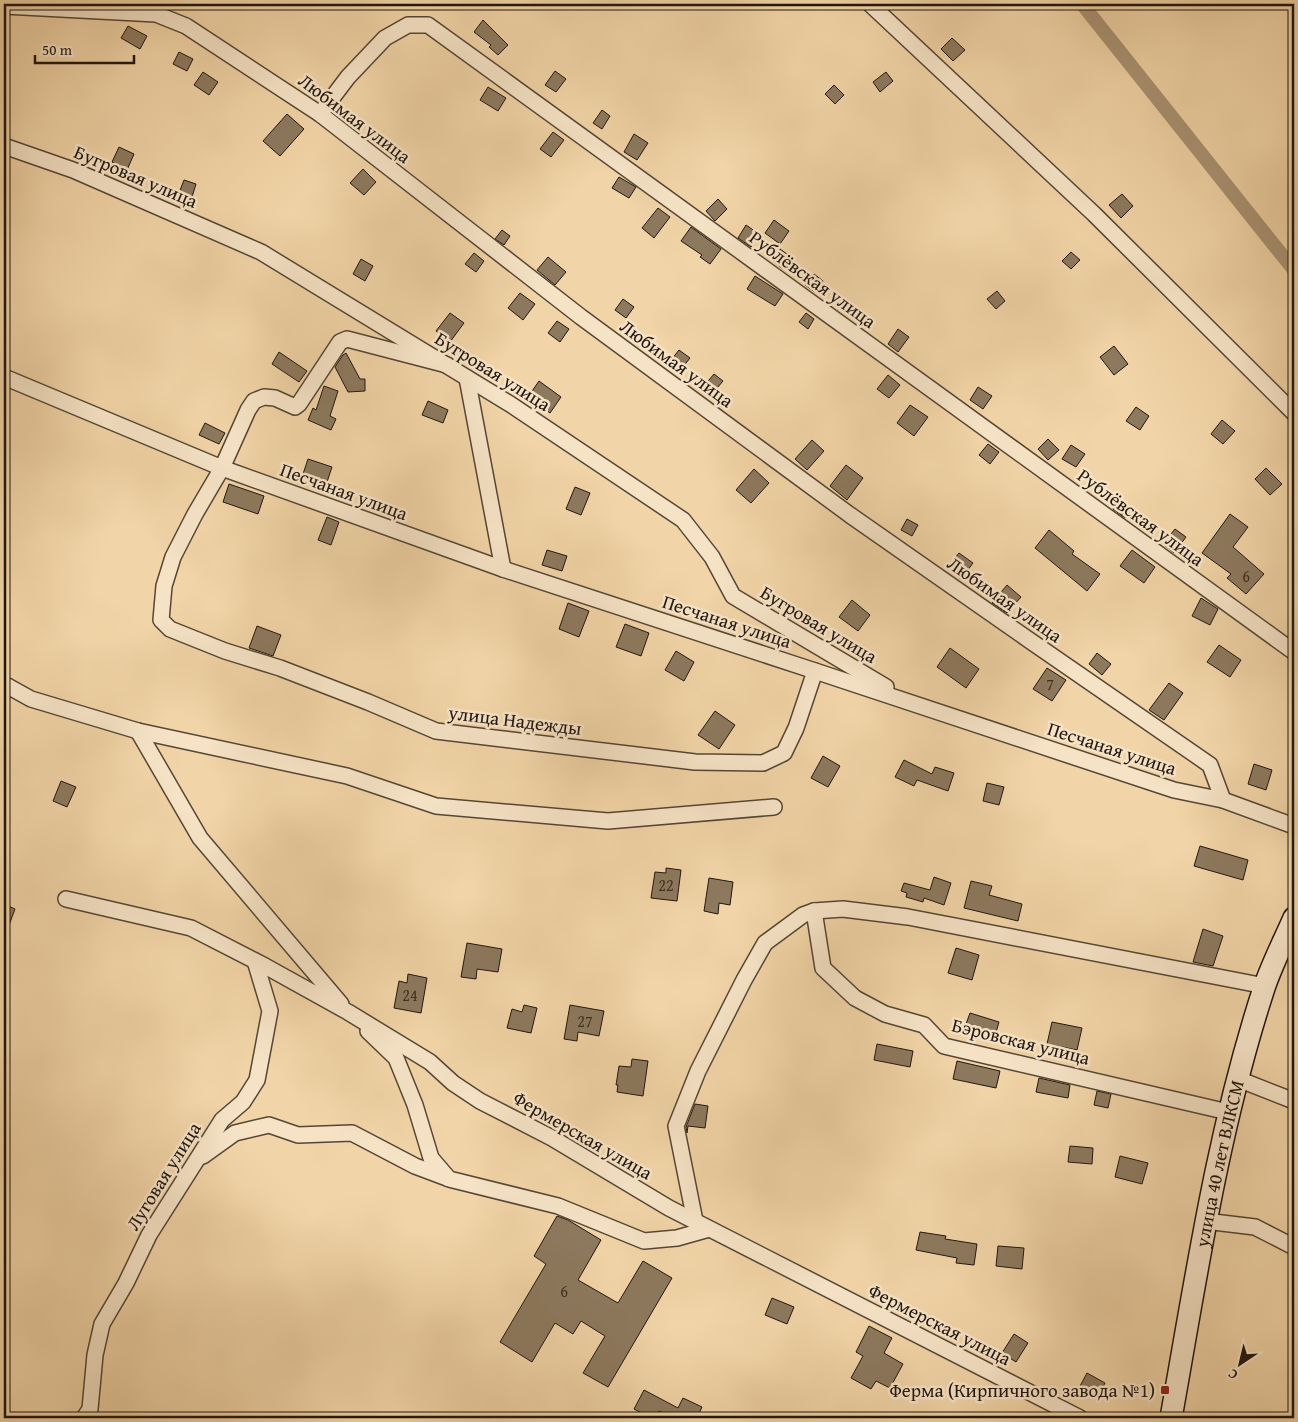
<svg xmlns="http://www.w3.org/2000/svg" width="1298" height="1422" font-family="'Gentium Book Plus',serif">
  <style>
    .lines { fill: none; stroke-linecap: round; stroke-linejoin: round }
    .canal { stroke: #aa9373; stroke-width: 14 }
    .building { fill: #8d795e; stroke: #21160f }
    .street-casing { stroke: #554635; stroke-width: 18 }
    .secondary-casing { stroke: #21160f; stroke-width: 24 }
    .street { stroke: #f6e3c6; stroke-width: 15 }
    .secondary { stroke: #f6e3c6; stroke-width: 21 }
    .poi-dot { fill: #8f2418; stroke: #f6e3c6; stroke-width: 2 }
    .labels { text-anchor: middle; stroke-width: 5; stroke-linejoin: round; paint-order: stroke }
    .number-label { font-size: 16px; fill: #3c2f23 }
    .street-label { font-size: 19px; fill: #21160f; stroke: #f6e3c6 }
    .poi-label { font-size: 19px; fill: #21160f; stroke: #f6e3c6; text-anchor: end }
  </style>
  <rect width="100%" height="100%" fill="#f1d4a7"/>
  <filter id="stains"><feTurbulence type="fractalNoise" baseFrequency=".004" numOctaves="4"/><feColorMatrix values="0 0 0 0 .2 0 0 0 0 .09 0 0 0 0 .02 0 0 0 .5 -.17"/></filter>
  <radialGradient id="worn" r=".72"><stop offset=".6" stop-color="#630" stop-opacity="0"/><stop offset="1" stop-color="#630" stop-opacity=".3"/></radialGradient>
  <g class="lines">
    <!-- canal -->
    <polyline class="canal" points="1082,4 1294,270"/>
  </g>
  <!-- building -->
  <g class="building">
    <polygon points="483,20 508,45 498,55 489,47 491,45 474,32"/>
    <polygon points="128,26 147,36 140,49 121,38"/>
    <polygon points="952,38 965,50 953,61 941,49"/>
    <polygon points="179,52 193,59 187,71 173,64"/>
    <polygon points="555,71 566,79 556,92 545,85"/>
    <polygon points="203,72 218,82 209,95 194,85"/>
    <polygon points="886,72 893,81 880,92 873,82"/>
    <polygon points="834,85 844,95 835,104 825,94"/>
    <polygon points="488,87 506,98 498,111 480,100"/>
    <polygon points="602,110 610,116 602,129 593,123"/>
    <polygon points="287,114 304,129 280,156 263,141"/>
    <polygon points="553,132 564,140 551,157 540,149"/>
    <polygon points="634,134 648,143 637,160 624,152"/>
    <polygon points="119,147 134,154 127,170 112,162"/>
    <polygon points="363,169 376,182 364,195 350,183"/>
    <polygon points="619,177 636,187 629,198 612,188"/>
    <polygon points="184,180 196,184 192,197 179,193"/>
    <polygon points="1122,194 1133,206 1121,218 1109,205"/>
    <polygon points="718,199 727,209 715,221 706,211"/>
    <polygon points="658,208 670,217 654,238 642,228"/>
    <polygon points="774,220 789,231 780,244 765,233"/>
    <polygon points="746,225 759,234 751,247 738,238"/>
    <polygon points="691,227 721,249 710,264 700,257 702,255 681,241"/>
    <polygon points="502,230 510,236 504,245 495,239"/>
    <polygon points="780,249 791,257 783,269 772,260"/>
    <polygon points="1071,252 1080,260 1071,269 1062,261"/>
    <polygon points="474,253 484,261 476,272 465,264"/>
    <polygon points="548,257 566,272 555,285 537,270"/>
    <polygon points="361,259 373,266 365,281 353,274"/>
    <polygon points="814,274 823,281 815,292 805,285"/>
    <polygon points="755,276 783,294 775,306 747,289"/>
    <polygon points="997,291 1005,301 996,309 987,299"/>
    <polygon points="520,293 535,304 523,320 508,308"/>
    <polygon points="623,299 634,307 626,318 615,310"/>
    <polygon points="450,313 464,323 450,342 436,331"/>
    <polygon points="806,313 814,319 808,329 799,322"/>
    <polygon points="557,321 569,329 560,342 548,333"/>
    <polygon points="898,329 909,337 898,352 888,344"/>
    <polygon points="1114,346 1128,364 1114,375 1100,357"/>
    <polygon points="679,350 690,358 679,372 668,364"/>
    <polygon points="279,352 307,371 299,382 272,364"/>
    <polygon points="346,353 360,379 365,379 365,391 348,392 335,367 343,355"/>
    <polygon points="714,374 723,381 712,394 703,387"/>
    <polygon points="888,375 900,385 889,398 877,389"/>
    <polygon points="539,381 561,397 550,413 528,397"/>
    <polygon points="324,386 338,391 330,416 336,419 331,430 308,420 313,408 316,410"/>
    <polygon points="978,387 992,396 983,409 970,400"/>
    <polygon points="428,401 448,410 443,423 422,415"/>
    <polygon points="910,405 928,417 914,436 897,423"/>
    <polygon points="1136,407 1149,416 1140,430 1126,421"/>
    <polygon points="1222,420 1235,431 1223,444 1211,434"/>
    <polygon points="205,423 225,433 219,444 199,435"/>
    <polygon points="1048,439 1059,450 1048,460 1038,449"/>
    <polygon points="812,440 824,451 807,470 795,459"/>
    <polygon points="988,444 999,452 990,464 979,455"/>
    <polygon points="1071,445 1085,454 1076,467 1062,459"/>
    <polygon points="308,459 332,467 326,485 302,477"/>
    <polygon points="846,465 863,478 847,500 830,486"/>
    <polygon points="1266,468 1282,484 1270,495 1255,479"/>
    <polygon points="754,469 769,483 751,503 736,490"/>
    <polygon points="229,484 264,496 258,514 223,502"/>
    <polygon points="575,487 590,493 581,515 566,509"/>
    <polygon points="1118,501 1131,509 1125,518 1113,509"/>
    <polygon points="1230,514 1248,527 1233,547 1264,574 1246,594 1227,578 1231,574 1202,553"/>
    <polygon points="327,517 339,522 331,545 318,540"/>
    <polygon points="907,519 918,525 912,536 901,530"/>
    <polygon points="1175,529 1186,537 1174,553 1163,544"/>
    <polygon points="1049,530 1074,551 1072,554 1100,574 1087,591 1035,548"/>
    <polygon points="547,550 567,556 562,571 542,565"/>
    <polygon points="1132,550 1155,567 1144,583 1120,566"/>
    <polygon points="959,553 973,563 961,579 947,568"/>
    <polygon points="1007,585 1021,597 1007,613 992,603"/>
    <polygon points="1201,598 1218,609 1210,625 1192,616"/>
    <polygon points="852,600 870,615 858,631 839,617"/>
    <polygon points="568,603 589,611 579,637 559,629"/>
    <polygon points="625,624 649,633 641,656 616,647"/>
    <polygon points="257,626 281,635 273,656 249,648"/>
    <polygon points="1219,645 1241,660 1230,677 1207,662"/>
    <polygon points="950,648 979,669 966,688 937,667"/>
    <polygon points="676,651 694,662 684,681 665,670"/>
    <polygon points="1097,653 1111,664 1102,675 1089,664"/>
    <polygon points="1047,668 1066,680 1052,701 1033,689"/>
    <polygon points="1169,683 1183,693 1164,720 1149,710"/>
    <polygon points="715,711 735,725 719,749 698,735"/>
    <polygon points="823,756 840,766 828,787 811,778"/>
    <polygon points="904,760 932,774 935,767 954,773 948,791 917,780 914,786 895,777"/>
    <polygon points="1254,764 1272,770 1266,790 1248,784"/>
    <polygon points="61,781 76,787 67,807 53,801"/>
    <polygon points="987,783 1004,787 999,805 983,801"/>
    <polygon points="1200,846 1248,860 1243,880 1194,866"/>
    <polygon points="666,868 681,870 677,901 651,898 655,872 666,873"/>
    <polygon points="934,877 951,883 944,905 924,898 923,902 906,897 907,893 901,891 904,883 930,890"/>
    <polygon points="709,878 733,882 730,905 719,903 718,914 704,911"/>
    <polygon points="971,881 992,886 989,895 1022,904 1018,921 964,908"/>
    <polygon points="4,904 15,909 5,936 4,936"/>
    <polygon points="1203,929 1223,936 1213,966 1193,962"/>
    <polygon points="467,943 502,949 498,972 477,969 476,979 461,977"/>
    <polygon points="956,948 979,955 972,980 948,973"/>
    <polygon points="408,974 427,978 421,1013 394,1008 399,981 407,983"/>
    <polygon points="524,1005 537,1008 531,1033 507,1028 512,1009 522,1012"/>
    <polygon points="570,1005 604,1011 599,1036 578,1032 577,1041 564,1039"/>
    <polygon points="970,1013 999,1022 995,1036 965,1027"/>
    <polygon points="1052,1022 1082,1028 1077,1050 1047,1044"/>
    <polygon points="877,1044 913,1051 910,1067 874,1060"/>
    <polygon points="632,1059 648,1061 643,1096 617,1092 618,1085 616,1085 619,1066 631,1067"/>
    <polygon points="957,1061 1000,1071 996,1088 953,1079"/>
    <polygon points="1039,1078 1070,1085 1068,1098 1036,1092"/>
    <polygon points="1097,1091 1111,1094 1108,1108 1094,1105"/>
    <polygon points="695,1104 708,1106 705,1128 688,1126 687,1133 686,1127"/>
    <polygon points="1070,1146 1093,1148 1092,1164 1068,1162"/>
    <polygon points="1120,1156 1148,1163 1142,1184 1115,1177"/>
    <polygon points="557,1216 568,1220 601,1240 578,1280 618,1303 643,1261 672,1278 608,1387 583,1373 605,1336 581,1321 573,1334 555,1323 532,1362 500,1342 546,1264 534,1256"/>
    <polygon points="920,1232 946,1236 945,1239 977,1244 974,1265 956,1263 957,1258 916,1250"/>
    <polygon points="998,1246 1024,1248 1022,1269 996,1266"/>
    <polygon points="772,1298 794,1307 787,1324 765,1315"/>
    <polygon points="869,1326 892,1338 884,1353 903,1364 890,1388 876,1381 871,1389 851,1378 863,1356 856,1352"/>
    <polygon points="1014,1334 1028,1343 1016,1362 1002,1353"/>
    <polygon points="1087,1373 1105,1383 1097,1398 1079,1388"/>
    <polygon points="644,1390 678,1408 683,1398 702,1407 697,1418 673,1418 659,1411 655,1418 651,1418 634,1409"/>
  </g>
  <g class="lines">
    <!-- street casing -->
    <g class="street-casing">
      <g id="street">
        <polyline points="870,4 1094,214 1294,413"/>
        <polyline points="4,6 156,14 186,26 320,114 581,317 850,515 1029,640 1210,765 1223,800 1294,826"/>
        <polyline points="320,114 348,77 385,38 408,25 428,25 1294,652"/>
        <polyline points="4,146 73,170 261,252 510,404 683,520 712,557 733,596 886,687"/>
        <polyline points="447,365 347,339 340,342 299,404 295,407 275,398 264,397 254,401 248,410 222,468 195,514 173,557 164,586 161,620 170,629 225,651 280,668 368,702 436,731 695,762 763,763 784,753 796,728 815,671"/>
        <polyline points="4,377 222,468 503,569 815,671 1174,790 1223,800"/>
        <polyline points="467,378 503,569"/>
        <polyline points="4,684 31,699 138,731 347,776 436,806 608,821 774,807"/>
        <polyline points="138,731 200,838 341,1004"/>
        <polyline points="66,899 191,928 265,966 348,1012 430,1062 453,1083 480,1101 552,1138 669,1208 1080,1418"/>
        <polyline points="814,911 823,968 855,998 885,1014 924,1025 944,1046 1228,1112"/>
        <polyline points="368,1031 396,1058 415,1105 431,1158 449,1179 558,1206 644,1241 677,1238 709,1229"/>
        <polyline points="1238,1079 1294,1101"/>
        <polyline points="203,1156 235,1133 269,1125 298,1135 352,1133 415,1166 447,1178"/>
        <polyline points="695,1221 676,1126 698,1071 744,980 765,943 803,915 814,911 843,909 908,917 1265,986"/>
        <polyline points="1205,1221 1255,1227 1294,1247"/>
        <polyline points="84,1418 90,1409 95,1355 102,1324 126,1283 149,1235 222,1120 243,1102 257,1080 270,1011 255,961"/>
      </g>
    </g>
    <!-- secondary casing -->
    <g class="secondary-casing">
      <g id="secondary">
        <path id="s1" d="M 1171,1418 C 1197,1272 1218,1129 1264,988 C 1272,964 1284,941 1294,918"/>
      </g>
    </g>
    <!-- street -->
    <use href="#street" class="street"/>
    <!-- secondary -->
    <use href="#secondary" class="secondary"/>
  </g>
  <!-- markers -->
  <rect class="poi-dot" x="1160" y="1385" width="10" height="10" rx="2.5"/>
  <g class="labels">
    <!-- number labels -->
    <g class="number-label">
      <text x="1246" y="582">6</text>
      <text x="1050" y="690">7</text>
      <text x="666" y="891">22</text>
      <text x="410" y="1001">24</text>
      <text x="585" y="1027">27</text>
      <text x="564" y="1297">6</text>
    </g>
    <!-- street labels -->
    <g class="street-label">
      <text transform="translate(355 118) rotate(37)" y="7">Любимая улица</text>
      <text transform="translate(136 176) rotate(23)" y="7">Бугровая улица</text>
      <text transform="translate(813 279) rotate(36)" y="7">Рублёвская улица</text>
      <text transform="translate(677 363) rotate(36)" y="7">Любимая улица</text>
      <text transform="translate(493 371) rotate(32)" y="7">Бугровая улица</text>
      <text transform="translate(344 491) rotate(20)" y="7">Песчаная улица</text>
      <text transform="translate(1141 517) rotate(36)" y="7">Рублёвская улица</text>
      <text transform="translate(1005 599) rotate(35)" y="7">Любимая улица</text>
      <text transform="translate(727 621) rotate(18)" y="7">Песчаная улица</text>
      <text transform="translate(819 624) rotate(31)" y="7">Бугровая улица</text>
      <text transform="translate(515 720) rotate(7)" y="7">улица Надежды</text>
      <text transform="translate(1112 748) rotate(18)" y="7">Песчаная улица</text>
      <text transform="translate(1021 1041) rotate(14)" y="7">Бэровская улица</text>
      <text transform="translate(583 1135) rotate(30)" y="7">Фермерская улица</text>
      <text dy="7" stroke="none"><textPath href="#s1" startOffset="259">улица 40 лет ВЛКСМ</textPath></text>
      <text transform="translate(163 1176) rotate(-58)" y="7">Луговая улица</text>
      <text transform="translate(940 1324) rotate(27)" y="7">Фермерская улица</text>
    </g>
    <!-- poi labels -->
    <g class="poi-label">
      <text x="1155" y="1397">Ферма (Кирпичного завода №1)</text>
    </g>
  </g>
  <!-- margin -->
  <rect width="1298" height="1422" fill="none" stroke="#f1d4a7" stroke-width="20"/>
  <rect x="5" y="5" width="1288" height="1412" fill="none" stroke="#21160f" stroke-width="2.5"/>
  <rect x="10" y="10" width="1278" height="1402" fill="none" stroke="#21160f"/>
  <!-- north arrow -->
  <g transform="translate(1240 1364) rotate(215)" stroke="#f6e3c6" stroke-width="4" paint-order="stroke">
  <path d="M0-4L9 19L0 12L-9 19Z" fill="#21160f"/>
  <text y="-8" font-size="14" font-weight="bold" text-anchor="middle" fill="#21160f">С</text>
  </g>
  <!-- scale -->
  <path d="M35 55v8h99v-8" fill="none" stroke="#21160f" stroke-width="2.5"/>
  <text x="42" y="55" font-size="15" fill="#21160f" stroke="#f6e3c6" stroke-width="4" paint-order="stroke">50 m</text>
  <rect width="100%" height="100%" filter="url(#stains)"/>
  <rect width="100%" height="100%" fill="url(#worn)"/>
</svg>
